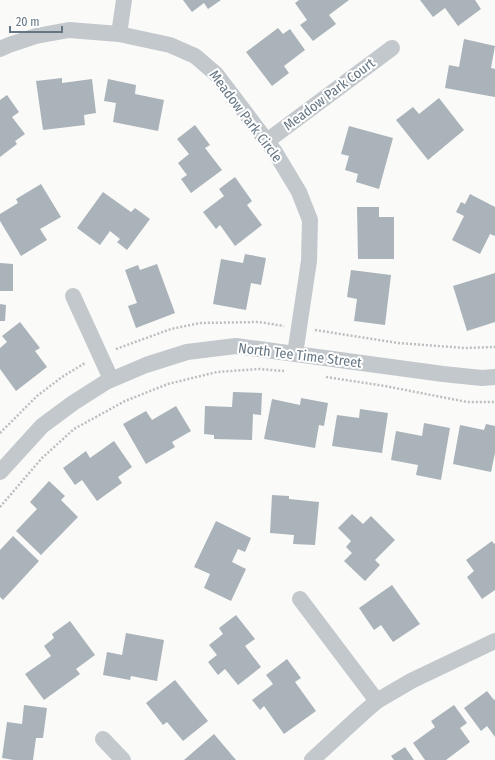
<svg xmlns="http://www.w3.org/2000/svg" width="495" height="760" font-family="'Fira Sans Condensed',sans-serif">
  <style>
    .building { fill: #aab3b9 }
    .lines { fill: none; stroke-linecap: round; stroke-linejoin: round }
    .path { stroke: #bbbfc2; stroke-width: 2.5; stroke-dasharray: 2 2; stroke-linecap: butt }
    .street { stroke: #c3c8cc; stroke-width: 16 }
    .labels { text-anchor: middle; stroke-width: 4; stroke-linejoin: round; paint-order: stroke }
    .street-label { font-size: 14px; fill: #657683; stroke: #fff }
  </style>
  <rect width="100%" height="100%" fill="#fafaf8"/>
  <!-- building -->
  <g class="building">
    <polygon points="183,0 221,0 208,9 204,3 192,12"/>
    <polygon points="299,0 349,0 329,15 336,24 313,41 300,25 307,20 295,3"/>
    <polygon points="420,0 475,0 481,9 458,26 445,8 433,17"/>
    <polygon points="278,28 283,34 290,29 305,50 284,66 289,73 272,86 246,52"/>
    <polygon points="464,39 495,46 491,68 495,69 495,97 445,88 449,65 459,67"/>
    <polygon points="62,78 62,83 92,79 96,113 84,115 85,125 43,130 36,81"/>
    <polygon points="108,79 136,85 135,94 164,100 158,131 113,122 116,103 104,101"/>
    <polygon points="7,95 19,112 12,117 25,134 15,141 17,144 0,157 0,100"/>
    <polygon points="439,98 464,130 428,160 396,120 413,107 419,114"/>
    <polygon points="195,125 210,145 205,148 222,170 191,193 181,179 187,175 178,163 189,154 177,139"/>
    <polygon points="349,126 393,138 379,189 356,182 358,174 345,170 349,156 341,154"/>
    <polygon points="235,177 252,201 247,205 262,225 235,246 220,225 216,229 203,212 224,196 219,189"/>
    <polygon points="41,184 61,217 40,229 47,240 21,256 0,221 0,214 18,203 16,199"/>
    <polygon points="103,192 131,212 135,208 150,219 127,250 117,242 120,239 110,231 100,245 77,228"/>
    <polygon points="470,194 495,207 495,236 490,234 480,254 452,240 464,216 456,212 461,202 465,204"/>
    <polygon points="357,207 379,207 379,217 394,217 394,259 358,259"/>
    <polygon points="245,254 266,258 261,285 251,283 246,310 213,304 221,259 243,263"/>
    <polygon points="0,263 13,264 13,291 0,291"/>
    <polygon points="157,264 175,313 136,328 128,306 137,303 125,270 138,265 140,270"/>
    <polygon points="351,270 391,275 385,325 354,321 357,299 347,297"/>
    <polygon points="495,273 495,322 467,331 453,286"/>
    <polygon points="0,304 6,305 5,321 0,321"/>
    <polygon points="20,322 40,348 35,351 47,367 16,391 0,369 0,348 7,342 2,336"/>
    <polygon points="233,392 262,393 261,415 253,414 252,440 214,439 214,435 204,434 205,406 232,407"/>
    <polygon points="301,398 328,403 324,426 319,425 315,448 264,439 272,399 300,405"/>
    <polygon points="176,406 191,431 172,442 175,447 146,464 123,424 146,411 152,420"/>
    <polygon points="360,409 388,413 382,453 332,446 337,415 359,418"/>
    <polygon points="424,423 450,428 441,480 416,475 418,465 391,460 396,431 422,436"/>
    <polygon points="486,424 495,426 495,453 491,472 453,464 460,425 484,430"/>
    <polygon points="114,441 132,467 118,477 122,483 97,501 82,480 75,485 63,468 86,451 90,458"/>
    <polygon points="49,481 65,496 61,500 78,517 41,555 16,531 37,509 30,502"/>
    <polygon points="272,495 289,496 289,499 319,502 315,545 293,544 294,535 270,533"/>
    <polygon points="352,514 363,524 371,516 395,540 375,560 380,565 365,581 344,561 352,553 346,547 351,541 338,528"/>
    <polygon points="216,521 251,538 245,552 238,549 232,562 246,569 231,601 204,588 210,574 194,567"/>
    <polygon points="13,536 39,561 3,600 0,597 0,550"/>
    <polygon points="492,541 494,544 495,543 495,590 482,599 467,577 474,571 466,560"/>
    <polygon points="392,585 420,624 393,642 381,625 374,630 359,608"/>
    <polygon points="236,615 255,639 245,646 261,667 238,685 225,669 218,675 208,662 217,655 209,645 223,634 219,628"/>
    <polygon points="70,621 95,655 76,669 80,674 44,700 25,674 51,656 44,646 54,638 52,634"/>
    <polygon points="126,633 164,640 157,681 131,676 130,680 103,675 107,652 122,655"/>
    <polygon points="287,659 301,678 295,682 316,711 284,734 264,706 260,710 252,700 273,684 266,675"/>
    <polygon points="175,680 208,721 183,741 167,722 163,725 146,703"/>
    <polygon points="487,691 494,700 495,699 495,737 487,726 481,731 464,708"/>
    <polygon points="24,705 47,708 43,738 36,738 33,760 14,760 2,758 7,722 22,724"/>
    <polygon points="454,705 467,723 460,728 470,742 446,760 425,760 413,743 435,727 431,721"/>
    <polygon points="214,734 236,760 184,760"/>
    <polygon points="405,747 414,760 394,760 391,756"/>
  </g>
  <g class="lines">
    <!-- path -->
    <g class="path">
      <polyline points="315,330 398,343 465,348 495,347"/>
      <polyline points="116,349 171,329 200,323 259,322 284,326"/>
      <polyline points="326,377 385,386 467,402 495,402"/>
      <polyline points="0,433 37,396 62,377 85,363"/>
      <polyline points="0,507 42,458 74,429 125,401 168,384 217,372 259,369 284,371"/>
    </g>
    <!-- street -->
    <g class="street">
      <polyline points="119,34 124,0"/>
      <polyline points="0,49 9,45 36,36 69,30 119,34 170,45 195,56 216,74 275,152 299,192 310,220 309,261 295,354"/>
      <polyline points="267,141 392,48"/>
      <polyline points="73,296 111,379"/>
      <polyline points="0,472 42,426 73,403 106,382 146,365 187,352 236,346 443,374 482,378 495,377"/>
      <polyline points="300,599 377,701"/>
      <polyline points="103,739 123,760"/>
      <polyline points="312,760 362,714 377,701 411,681 495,641"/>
    </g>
  </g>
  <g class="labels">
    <!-- street labels -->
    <g class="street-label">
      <text transform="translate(329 94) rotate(-37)" y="5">Meadow Park Court</text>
      <text transform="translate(246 116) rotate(53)" y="5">Meadow Park Circle</text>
      <text transform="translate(300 355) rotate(7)" y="5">North Tee Time Street</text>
    </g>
  </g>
  <!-- scale -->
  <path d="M10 26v6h52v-6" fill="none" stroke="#657683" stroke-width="2"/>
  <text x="16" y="26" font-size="12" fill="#657683" stroke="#ffffff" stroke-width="3" paint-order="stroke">20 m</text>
</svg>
